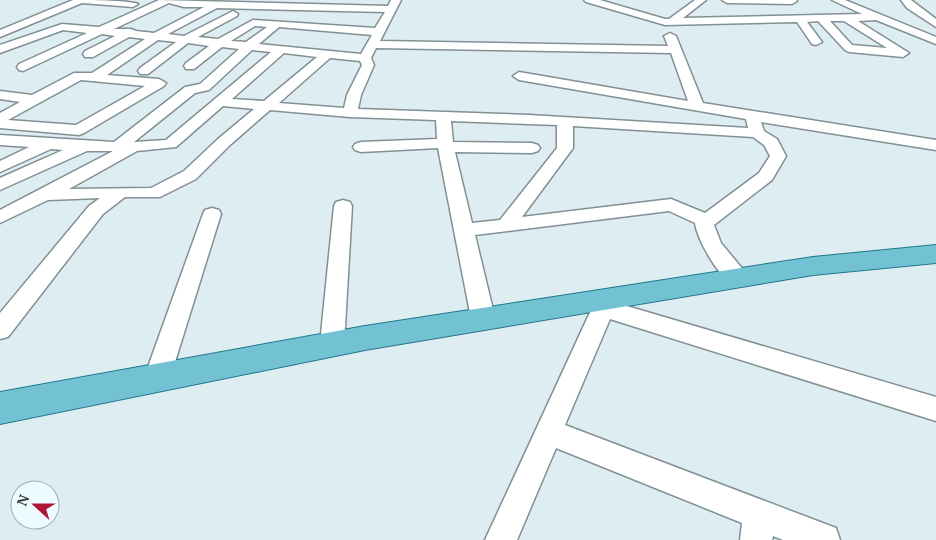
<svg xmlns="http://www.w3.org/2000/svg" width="936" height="540" font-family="'PT Serif',serif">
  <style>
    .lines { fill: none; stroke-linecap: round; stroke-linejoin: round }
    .minor-casing { stroke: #819094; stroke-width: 3 }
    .major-casing { stroke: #20788b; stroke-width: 2 }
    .minor { fill: #fff; fill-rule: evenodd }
    .major { fill: #73c2d3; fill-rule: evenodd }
  </style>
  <rect width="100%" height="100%" fill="#ddedf2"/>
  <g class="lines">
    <!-- minor casing -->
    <g class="minor-casing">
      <g id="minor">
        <path d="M 73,0 C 87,0 128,0 138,4 L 133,7 L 82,3 L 0,37 L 0,30 Z"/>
        <path d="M 159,0 L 388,6 L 391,0 L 401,0 L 380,41 L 668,46 L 664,36 L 670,33 L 676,36 L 703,103 L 936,140 L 936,150 L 761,122 L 764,131 L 777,139 L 786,156 L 772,180 L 714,225 L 721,243 L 750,278 L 747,283 C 741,285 736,287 731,283 C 717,274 697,239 695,223 L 669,211 L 475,235 L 495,318 L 491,324 L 483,327 L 475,324 L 471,318 L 438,148 L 361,152 L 355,150 L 353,147 L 355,144 L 361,142 L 437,139 L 436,120 L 350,117 L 270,110 L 230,145 L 196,179 L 160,197 L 125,197 L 103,214 L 8,337 L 0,339 L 0,313 L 89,206 L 100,198 L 48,200 L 0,223 L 0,210 L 113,151 L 87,151 L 0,190 L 0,178 L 63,150 L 51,149 L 0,172 L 0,161 L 29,147 L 0,145 L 0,135 L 114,142 L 185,87 L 200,84 L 239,49 L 222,47 L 194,69 L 186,69 L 184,66 L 186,63 L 209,46 L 188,43 L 148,74 L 140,74 L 138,71 L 140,68 L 176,42 L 158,40 L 107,75 L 159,79 L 166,83 L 164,86 L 84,133 L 79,135 L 0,128 L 0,113 L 20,102 L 0,99 L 0,91 L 32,95 L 74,73 L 92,73 L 145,39 L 129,37 L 93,57 L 85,57 L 83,54 L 85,51 L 115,36 L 102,34 L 23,71 L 19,70 L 17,67 L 19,64 L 87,33 L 63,30 L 0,53 L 0,45 L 62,24 L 99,27 ZM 169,3 L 184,7 L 204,7 L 154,33 L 136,31 L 131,29 L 114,29 ZM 217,8 L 385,12 L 375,28 L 253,20 L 218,39 L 198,37 L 237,16 L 238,14 L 233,11 L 184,36 L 168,34 ZM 255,26 L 267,27 L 246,42 L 231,41 ZM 279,27 L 372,35 L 361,54 L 259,44 ZM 376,48 L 671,53 L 688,101 L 519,72 L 513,76 L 519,80 L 746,119 L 748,128 L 529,115 L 358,109 L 361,95 L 374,65 L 371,58 ZM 252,50 L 271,52 L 166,140 L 134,142 L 195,93 L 209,90 ZM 284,53 L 317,57 L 264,101 L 232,99 ZM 330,58 L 360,61 L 362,65 L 347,95 L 344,108 L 279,103 ZM 81,80 L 145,86 L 76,125 L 8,120 ZM 223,106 L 254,109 L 218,139 L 184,171 L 151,188 L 69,189 L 137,151 L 176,147 ZM 451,121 L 557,125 L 557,148 L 500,220 L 472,223 L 455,152 L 532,153 L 538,151 L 540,148 L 538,145 L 532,143 L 453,142 ZM 573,126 L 753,137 L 764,145 L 770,156 L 759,173 L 705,213 L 671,199 L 522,217 L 573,148 Z"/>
        <path d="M 584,0 L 600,0 L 665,19 L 669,19 L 695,0 L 706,0 L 683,18 L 862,14 L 832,0 L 845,0 L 936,37 L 936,44 L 876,20 L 858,21 L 909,53 L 903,57 L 849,52 L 845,50 L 818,21 L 807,22 L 822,42 L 816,45 L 812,44 L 797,22 L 665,25 L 586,2 ZM 830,21 L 844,21 L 887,48 L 852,45 Z"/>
        <polygon points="722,0 796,0 797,1 792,4 727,3"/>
        <polygon points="901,0 911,0 936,19 936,27 907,8"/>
        <polygon points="343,200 350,202 352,206 344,344 341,351 332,354 323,351 320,344 334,206 336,202"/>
        <polygon points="212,208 219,210 221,214 170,378 166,386 157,389 148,386 144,378 203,214 205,210"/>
        <polygon points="603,299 936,397 936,421 610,319 565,425 836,528 840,540 783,540 773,536 772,540 740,540 742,523 556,448 517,540 485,540 592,308 595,302"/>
      </g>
    </g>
    <!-- major casing -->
    <g class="major-casing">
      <polygon id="major" points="936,245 936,263 813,275 365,350 0,424 0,392 365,326 813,257"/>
    </g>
    <!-- minor -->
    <use href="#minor" class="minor"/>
    <!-- major -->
    <use href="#major" class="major"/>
  </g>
  <!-- north arrow -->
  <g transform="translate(35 505) rotate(291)"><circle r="24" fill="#edfafe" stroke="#a3adb0"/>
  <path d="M0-4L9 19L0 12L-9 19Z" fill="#ad1839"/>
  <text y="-8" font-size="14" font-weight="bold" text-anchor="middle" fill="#343a3c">N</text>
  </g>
</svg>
